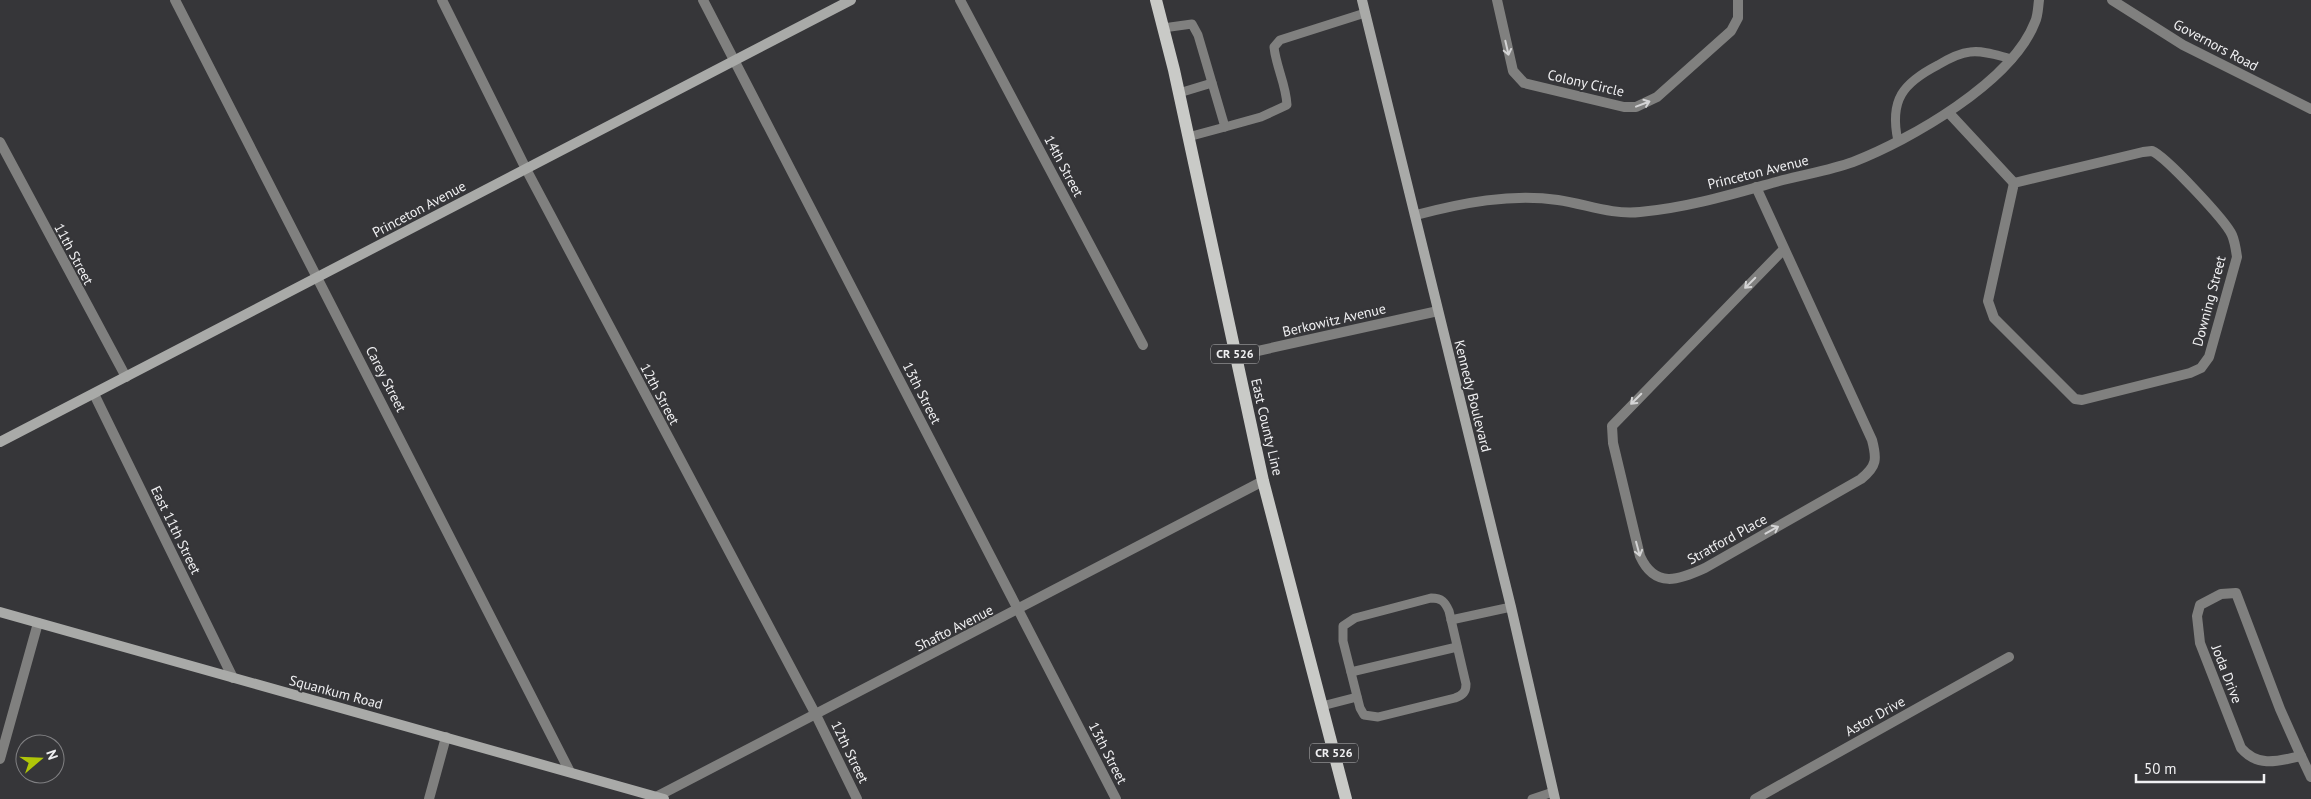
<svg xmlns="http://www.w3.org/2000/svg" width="2311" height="799" font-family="'PT Sans',sans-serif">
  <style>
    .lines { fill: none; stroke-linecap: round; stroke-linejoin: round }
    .lane { stroke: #80807f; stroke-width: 9 }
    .street { stroke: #80807f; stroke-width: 10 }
    .secondary { stroke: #a9aaa8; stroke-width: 10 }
    .primary { stroke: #c9cac7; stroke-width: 12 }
    .oneway { stroke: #d4d4d5 }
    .labels { text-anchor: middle; stroke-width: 4; stroke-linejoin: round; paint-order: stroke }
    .shield { fill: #363639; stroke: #b8b8ba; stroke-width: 1 }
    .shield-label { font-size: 12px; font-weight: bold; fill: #f0f0f2 }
    .street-label { font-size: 14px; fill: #f0f0f2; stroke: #363639 }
  </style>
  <rect width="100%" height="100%" fill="#363639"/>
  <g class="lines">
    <!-- lane -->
    <g class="lane">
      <path d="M 1163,28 L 1192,24 L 1198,35 L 1225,127 L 1261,117 L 1287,105 C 1286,84 1276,67 1274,47 L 1280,40 L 1365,13"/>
      <polyline points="1179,93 1212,83"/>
      <polyline points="1188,137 1225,127"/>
      <path d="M 1898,141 C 1889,100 1903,83 1938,65 C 1948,59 1959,53 1970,52 C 1984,50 1999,56 2012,59"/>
      <path d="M 1431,598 C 1442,598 1445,602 1449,611 L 1466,684 C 1466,692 1463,695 1455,698 L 1378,717 L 1364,715 L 1360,708 L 1343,641 L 1343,626 L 1355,618 Z"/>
      <polyline points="1451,620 1511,607"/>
      <polyline points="1351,672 1457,647"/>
      <polyline points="1322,706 1357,697"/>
      <polyline points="1532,799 1553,792"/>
    </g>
    <!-- street -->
    <g class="street">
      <polyline points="175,0 570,772"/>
      <polyline points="442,0 526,169 816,715 857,799"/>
      <polyline points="703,0 1116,799"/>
      <polyline points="960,0 1143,345"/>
      <polyline points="1497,0 1513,71 1524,83 1624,107 1636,107 1657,97 1731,31 1738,18 1738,0"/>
      <polyline points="2112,0 2183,45 2311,109"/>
      <polyline points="1949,113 2014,183"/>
      <polyline points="0,142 126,377"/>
      <path d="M 2152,151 C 2165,156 2226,221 2232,235 C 2235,242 2236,250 2237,257 L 2209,357 L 2201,368 L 2190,373 L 2082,400 L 2075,399 L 1994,318 L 1988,301 L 2014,183 L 2143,152 Z"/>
      <path d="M 1756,187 L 1872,440 C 1877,459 1877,466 1861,479 L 1705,568 C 1679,580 1655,589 1640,556 L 1613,443 L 1612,426 L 1784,249"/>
      <path d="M 1416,215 C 1462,203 1511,193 1558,200 C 1586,204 1611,215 1640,212 C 1688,208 1736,193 1783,180 C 1806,174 1831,170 1853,162 C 1910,140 2012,82 2035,22 C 2038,16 2038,7 2039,0"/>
      <polyline points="1235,356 1438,311"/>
      <polyline points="94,394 233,678"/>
      <path d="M 2236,593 L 2280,709 L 2301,756 C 2279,761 2258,768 2241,748 L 2200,643 L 2197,616 L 2200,605 L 2221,594 Z"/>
      <polyline points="2301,756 2311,777"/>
      <polyline points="0,759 38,623"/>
      <polyline points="656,797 1263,481"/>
      <polyline points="429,799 446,737"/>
      <polyline points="1755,799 2009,657"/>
    </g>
    <!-- secondary -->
    <g class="secondary">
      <polyline points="1362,0 1511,607 1555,799"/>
      <polyline points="0,442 851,0"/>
      <polyline points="0,612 664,799"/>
    </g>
    <!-- primary -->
    <polyline class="primary" points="1156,0 1174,70 1263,481 1346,799"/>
  </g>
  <!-- one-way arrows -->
  <defs><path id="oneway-shaft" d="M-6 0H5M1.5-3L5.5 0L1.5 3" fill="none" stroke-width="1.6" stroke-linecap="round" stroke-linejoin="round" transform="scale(1.25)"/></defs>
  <g class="oneway">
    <use href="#oneway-shaft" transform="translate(1507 48) rotate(77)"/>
    <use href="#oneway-shaft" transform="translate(1643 104) rotate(-21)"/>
    <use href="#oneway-shaft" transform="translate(1750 283) rotate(135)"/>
    <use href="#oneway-shaft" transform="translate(1636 399) rotate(135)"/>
    <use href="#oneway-shaft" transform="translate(1772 530) rotate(-29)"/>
    <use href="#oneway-shaft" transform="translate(1638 549) rotate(75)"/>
  </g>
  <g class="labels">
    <!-- shield labels -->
    <g class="shield">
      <rect x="1211" y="344.5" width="48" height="19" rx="4"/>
      <rect x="1310" y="743.5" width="48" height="19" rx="4"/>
    </g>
    <g class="shield-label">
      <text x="1235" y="358">CR 526</text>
      <text x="1334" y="757">CR 526</text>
    </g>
    <!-- street labels -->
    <g class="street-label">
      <text transform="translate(2216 45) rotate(28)" y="5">Governors Road</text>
      <text transform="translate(1586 83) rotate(13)" y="5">Colony Circle</text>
      <text transform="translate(1064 166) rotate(62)" y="5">14th Street</text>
      <text transform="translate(1758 172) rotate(-14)" y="5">Princeton Avenue</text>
      <text transform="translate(419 209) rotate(-28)" y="5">Princeton Avenue</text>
      <text transform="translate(74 254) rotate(62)" y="5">11th Street</text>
      <text transform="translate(2209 301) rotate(-75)" y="5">Downing Street</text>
      <text transform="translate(1334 320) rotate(-13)" y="5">Berkowitz Avenue</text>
      <text transform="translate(386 379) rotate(63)" y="5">Carey Street</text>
      <text transform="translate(922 393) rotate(63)" y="5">13th Street</text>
      <text transform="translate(660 394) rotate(62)" y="5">12th Street</text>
      <text transform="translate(1473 396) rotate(76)" y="5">Kennedy Boulevard</text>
      <text transform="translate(1267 427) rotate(77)" y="5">East County Line</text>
      <text transform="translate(176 530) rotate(64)" y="5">East 11th Street</text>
      <text transform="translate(1727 539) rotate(-29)" y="5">Stratford Place</text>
      <text transform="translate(954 628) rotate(-27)" y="5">Shafto Avenue</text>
      <text transform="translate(2227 674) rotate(69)" y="5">Joda Drive</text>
      <text transform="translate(336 692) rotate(15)" y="5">Squankum Road</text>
      <text transform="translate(1875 716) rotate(-29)" y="5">Astor Drive</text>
      <text transform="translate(850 752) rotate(64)" y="5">12th Street</text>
      <text transform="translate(1108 753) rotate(63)" y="5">13th Street</text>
    </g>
  </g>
  <!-- north arrow -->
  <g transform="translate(40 759) rotate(71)"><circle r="24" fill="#363639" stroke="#808083"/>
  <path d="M0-4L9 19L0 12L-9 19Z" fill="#afc508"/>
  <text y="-8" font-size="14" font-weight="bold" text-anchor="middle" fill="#f0f0f2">N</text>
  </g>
  <!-- scale -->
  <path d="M2136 774v8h128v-8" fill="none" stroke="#f0f0f2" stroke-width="2.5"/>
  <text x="2144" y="774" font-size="15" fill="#f0f0f2" stroke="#363639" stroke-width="4" paint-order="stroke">50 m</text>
</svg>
